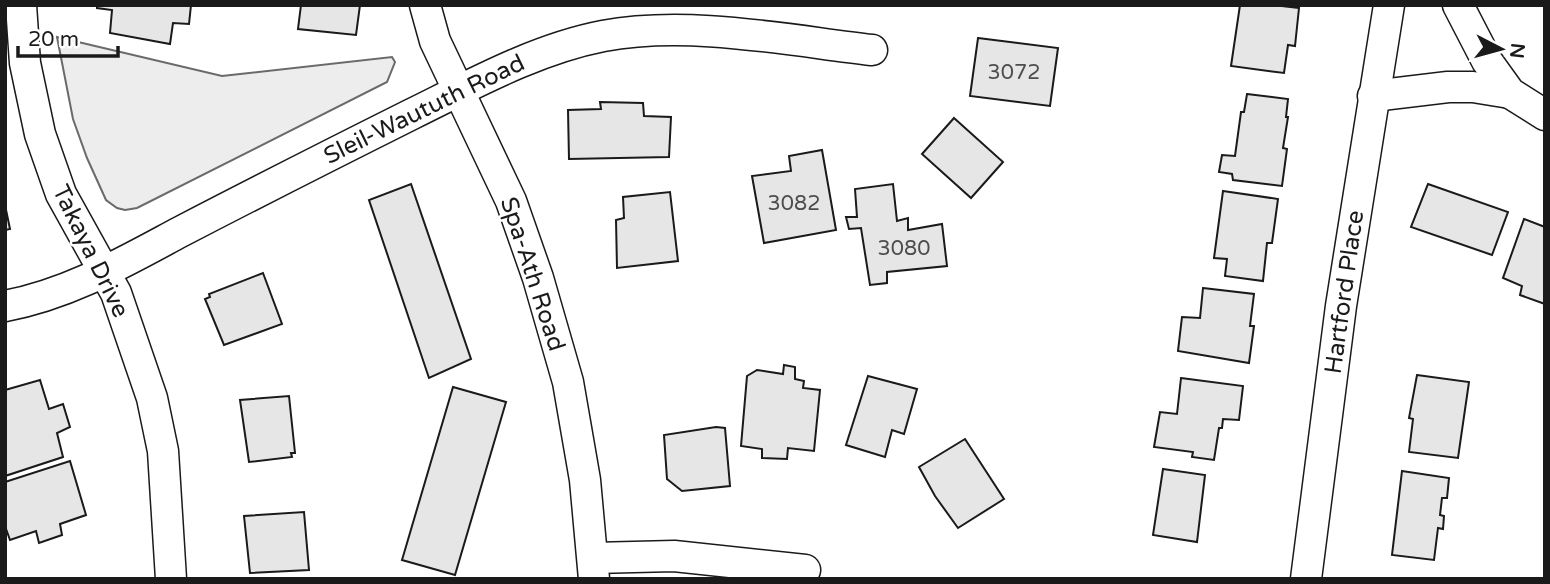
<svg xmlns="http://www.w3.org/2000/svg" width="1550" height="584" font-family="'Varela Round',sans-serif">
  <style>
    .built { fill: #ededed; stroke: #6a6a6a; stroke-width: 2 }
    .building { fill: #e6e6e6; stroke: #1a1a1a; stroke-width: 2 }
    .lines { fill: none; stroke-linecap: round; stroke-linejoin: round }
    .street-casing { stroke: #1a1a1a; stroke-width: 33 }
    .street { stroke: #fff; stroke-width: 30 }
    .labels { text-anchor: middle; stroke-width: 5; stroke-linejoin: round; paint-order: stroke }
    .number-label { font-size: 21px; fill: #4d4d4d }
    .street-label { font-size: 24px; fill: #1a1a1a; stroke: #fff }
  </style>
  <rect width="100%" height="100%" fill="#fff"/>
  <!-- built -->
  <polygon class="built" points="57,37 222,76 392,57 395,62 387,82 137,208 125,210 117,208 106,200 87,158 73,119"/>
  <!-- building -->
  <g class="building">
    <polygon points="97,5 191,5 189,24 173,23 170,44 110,33 112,10 97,8"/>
    <polygon points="301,5 360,5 356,35 298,29"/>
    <polygon points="1240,5 1273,5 1299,8 1295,46 1288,45 1284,73 1231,66"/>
    <polygon points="978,38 1058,48 1050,106 970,96"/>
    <polygon points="1247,94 1288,99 1286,117 1288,117 1283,148 1287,149 1282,186 1233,180 1232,174 1219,172 1222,155 1235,156 1241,112 1244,112"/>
    <polygon points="600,102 643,103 644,116 671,117 669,157 569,159 568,110 601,109"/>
    <polygon points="954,118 1003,162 971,198 922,154"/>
    <polygon points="822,150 836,230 764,243 752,176 791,171 789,156"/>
    <polygon points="411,184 471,359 429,378 369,200"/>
    <polygon points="893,184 897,221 908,218 908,230 942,224 947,266 887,272 887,283 870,285 861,228 849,229 846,217 857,217 855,189"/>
    <polygon points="1428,184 1508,212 1492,255 1411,227"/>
    <polygon points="1223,191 1278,199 1272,243 1267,243 1263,281 1225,276 1227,259 1214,258"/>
    <polygon points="670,192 678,261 617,268 616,220 624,218 623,197"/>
    <polygon points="5,205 10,229 5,230"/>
    <polygon points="1524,219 1545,227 1545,304 1520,295 1522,286 1503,278"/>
    <polygon points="263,273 282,324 224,345 205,299 210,297 209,294"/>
    <polygon points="1203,288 1254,294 1250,326 1254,326 1249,363 1178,351 1182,317 1200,318"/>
    <polygon points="784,365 795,367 795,379 804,381 803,388 820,390 814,451 788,448 787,459 762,458 762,449 741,446 747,376 757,370 783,374"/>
    <polygon points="1417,375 1469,382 1458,458 1409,452 1413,419 1409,418"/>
    <polygon points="868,376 917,389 904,434 892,430 885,457 846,445"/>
    <polygon points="1181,378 1243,386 1239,420 1223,419 1222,428 1219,428 1214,460 1192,457 1193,452 1154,447 1160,412 1177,414"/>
    <polygon points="40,380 49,409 63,404 70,427 57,433 63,457 5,476 5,390"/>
    <polygon points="453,387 506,402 455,575 402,560"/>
    <polygon points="289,396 295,453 291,453 292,457 249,462 240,400"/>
    <polygon points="716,427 725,428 730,486 682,491 667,479 664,435"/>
    <polygon points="965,439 1004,499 958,528 935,496 919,467"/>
    <polygon points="70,461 86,515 60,524 62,535 39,543 36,531 10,540 5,526 5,482"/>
    <polygon points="1163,469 1205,475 1197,542 1153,535"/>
    <polygon points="1402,471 1449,478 1447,498 1442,498 1440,515 1444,516 1443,529 1438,528 1434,560 1392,555"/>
    <polygon points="304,512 309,570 250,573 244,516"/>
  </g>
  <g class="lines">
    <!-- street casing -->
    <g class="street-casing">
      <g id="street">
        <polyline points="21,5 25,63 40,134 61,194 116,293 152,398 163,451 171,579"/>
        <polyline points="425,5 435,41 511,201 538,278 568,382 585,480 594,579"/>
        <polyline points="1458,5 1487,61 1510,93 1545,115"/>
        <polyline points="1373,96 1448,87 1473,87 1510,93"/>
        <path d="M 5,306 C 69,294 124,262 180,232 C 257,192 334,153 412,114 C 473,84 536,49 603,36 C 688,20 786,40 872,50"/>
        <polyline points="593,558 674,556 805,570"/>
        <polyline points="1306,579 1341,306 1389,5"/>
      </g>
    </g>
    <!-- street -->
    <use href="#street" class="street"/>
  </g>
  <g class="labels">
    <!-- number labels -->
    <g class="number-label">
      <text x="1014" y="79">3072</text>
      <text x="794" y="210">3082</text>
      <text x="904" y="255">3080</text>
    </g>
    <!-- street labels -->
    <g class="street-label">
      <text transform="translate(424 109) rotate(-26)" y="8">Sleil-Waututh Road</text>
      <text transform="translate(91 251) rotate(64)" y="8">Takaya Drive</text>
      <text transform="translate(533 274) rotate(72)" y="8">Spa-Ath Road</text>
      <text transform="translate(1344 292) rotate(-82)" y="8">Hartford Place</text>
    </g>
  </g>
  <!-- border -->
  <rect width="1550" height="584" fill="none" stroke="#1a1a1a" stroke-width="14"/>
  <!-- north arrow -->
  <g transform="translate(1501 49) rotate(96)" stroke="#ffffff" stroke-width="5" paint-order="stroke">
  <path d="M0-5L12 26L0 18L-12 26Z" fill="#1a1a1a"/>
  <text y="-10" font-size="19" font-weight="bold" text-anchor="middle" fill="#1a1a1a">N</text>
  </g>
  <!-- scale -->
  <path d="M18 46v10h100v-10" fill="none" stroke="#1a1a1a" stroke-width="3.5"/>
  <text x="28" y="46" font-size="21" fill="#1a1a1a" stroke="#ffffff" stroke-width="5" paint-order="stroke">20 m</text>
</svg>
